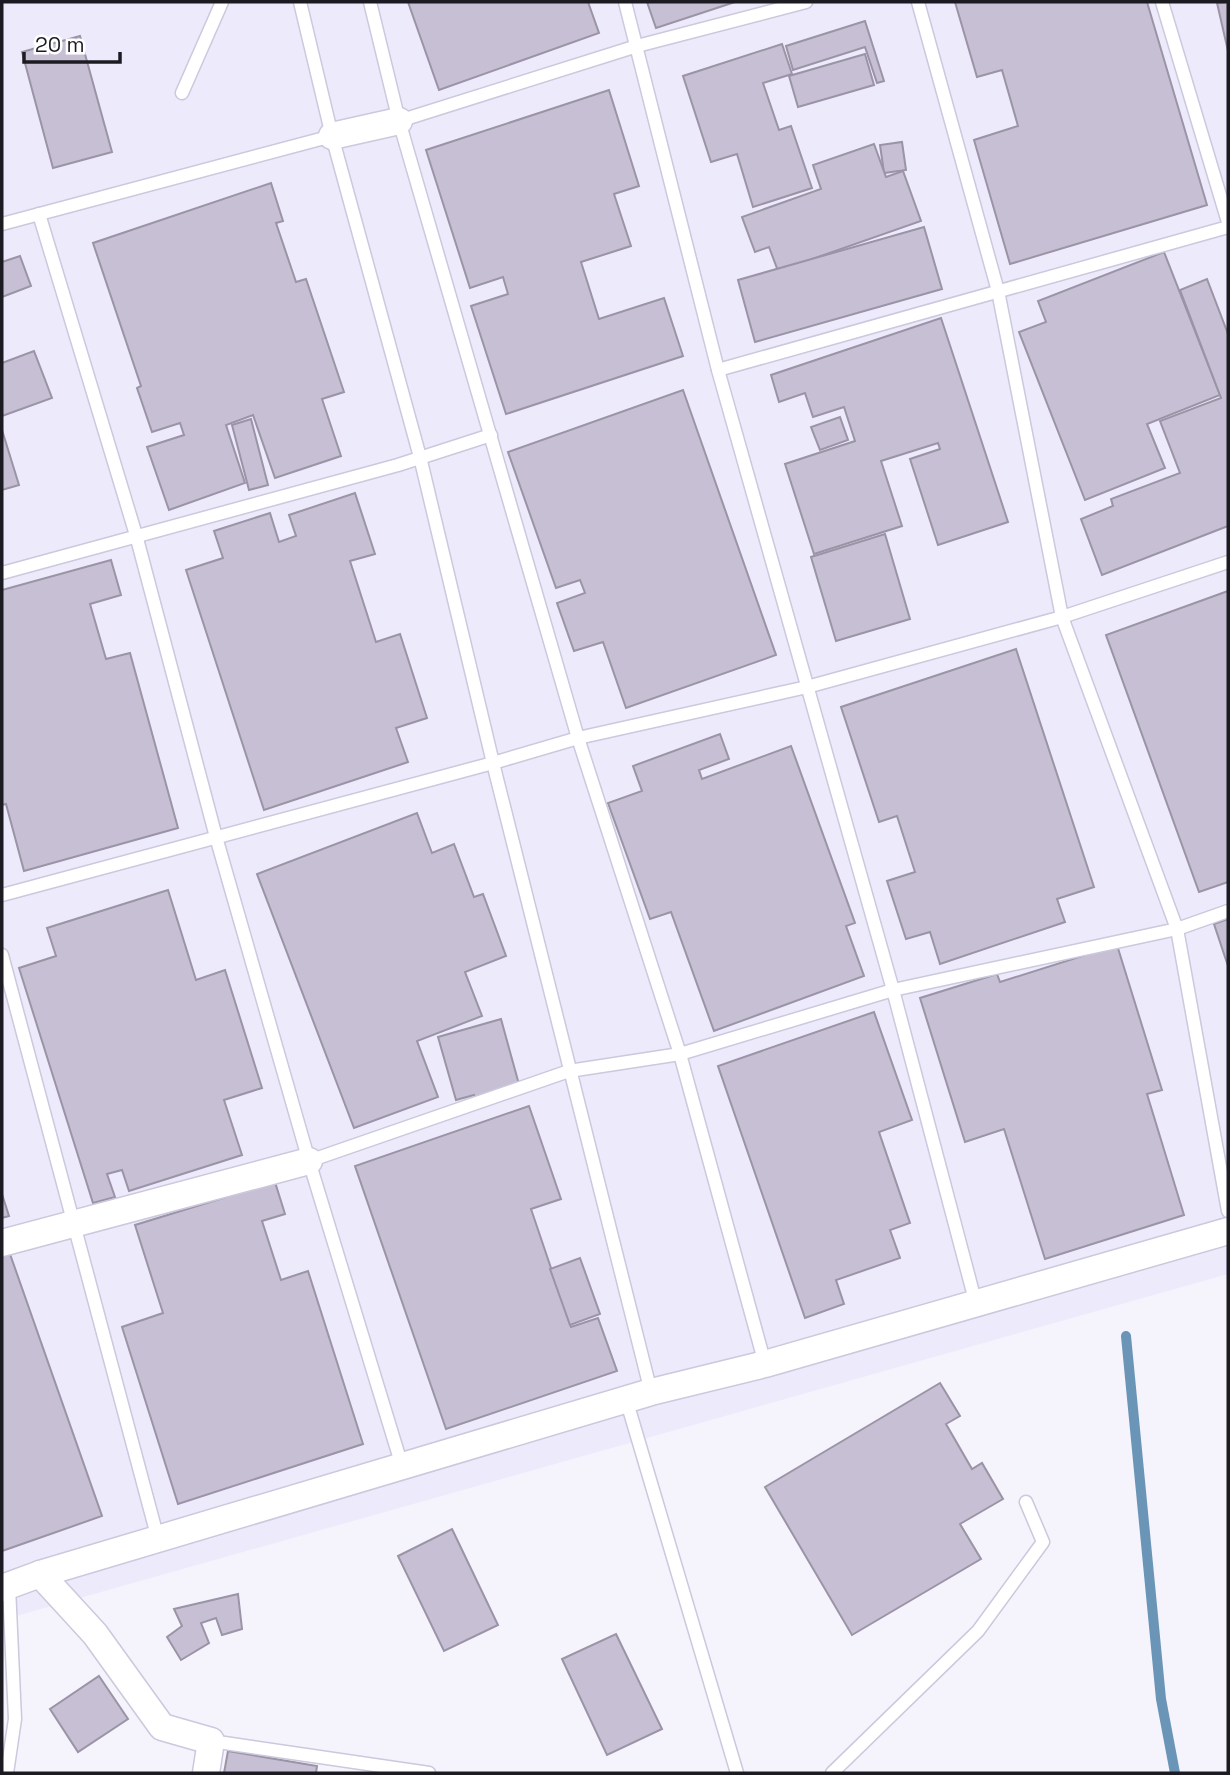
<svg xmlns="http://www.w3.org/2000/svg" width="1230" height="1775" font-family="'Space Grotesk',sans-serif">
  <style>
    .built { fill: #edeafc }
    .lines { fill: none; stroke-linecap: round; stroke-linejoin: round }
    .stream { stroke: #6a95b6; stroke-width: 10 }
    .building { fill: #c7bfd3; stroke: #9b93a6; stroke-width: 2 }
    .lane-casing { stroke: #ccc8dd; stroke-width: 15 }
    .street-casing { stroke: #ccc8dd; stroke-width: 29 }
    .lane { stroke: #fff; stroke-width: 12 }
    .street { stroke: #fff; stroke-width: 26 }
  </style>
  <rect width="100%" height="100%" fill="#f5f3fc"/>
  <!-- built -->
  <polygon class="built" points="2,2 1228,2 1228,1274 2,1620"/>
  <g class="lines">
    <!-- stream -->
    <polyline class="stream" points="1126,1336 1161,1699 1175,1773"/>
  </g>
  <!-- building -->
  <g class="building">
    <polygon points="408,2 588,2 599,33 439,90"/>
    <polygon points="647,2 735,2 656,28"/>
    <polygon points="955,2 1147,2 1207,205 1010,264 974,140 1018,126 1002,70 977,77"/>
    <polygon points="1228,2 1228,51 1217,3"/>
    <polygon points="865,21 884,81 877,83 865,47 793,70 786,46"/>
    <polygon points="80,36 112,152 53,168 22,52"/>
    <polygon points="782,44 792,74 763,83 779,130 791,126 812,188 753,207 737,154 711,162 683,76"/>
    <polygon points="865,54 874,85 798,107 789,76"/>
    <polygon points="609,90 639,186 614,194 631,246 581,262 599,319 664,298 683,356 506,414 471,306 508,294 503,277 470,288 426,150"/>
    <polygon points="902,142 906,170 884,173 880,145"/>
    <polygon points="874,144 886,177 903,171 921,221 778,271 769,247 755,252 742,217 821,189 813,165"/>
    <polygon points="271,183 283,221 276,223 296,282 306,279 344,392 322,399 341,456 275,478 253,415 226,425 245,483 169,510 147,447 184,435 180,423 152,432 137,388 141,386 93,243"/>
    <polygon points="924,227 942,289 755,342 738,280"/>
    <polygon points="1164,252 1220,395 1147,424 1165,468 1085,500 1019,332 1046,322 1038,301"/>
    <polygon points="20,256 31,286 2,297 2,262"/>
    <polygon points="1207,279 1228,334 1228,526 1102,575 1081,519 1113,506 1111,499 1180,473 1160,421 1221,398 1180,290"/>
    <polygon points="941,318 1008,522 938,545 910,459 940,449 938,443 881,461 902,526 814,554 785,464 855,441 844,407 813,417 805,393 779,402 771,375"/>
    <polygon points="34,351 52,398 2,416 2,363"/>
    <polygon points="683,390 776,655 626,708 603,642 574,651 557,603 585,593 580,580 556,588 508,452"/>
    <polygon points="840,417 848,440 820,450 811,427"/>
    <polygon points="251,419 268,485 249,490 232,425"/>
    <polygon points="2,430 19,485 2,490"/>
    <polygon points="355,493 375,554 350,561 376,642 400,634 427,718 396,728 408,762 264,810 186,570 223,558 214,531 270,513 279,542 296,536 289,515"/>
    <polygon points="885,534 910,619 836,641 811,557"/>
    <polygon points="111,560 121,595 90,604 106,659 130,653 178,828 24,871 6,804 2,805 2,590"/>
    <polygon points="1228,591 1228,882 1199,892 1106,635"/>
    <polygon points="1016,649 1094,887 1057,899 1065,922 940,964 930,932 906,939 887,881 915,872 897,816 879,822 841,707"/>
    <polygon points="720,734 729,759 699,770 702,779 791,746 855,923 846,926 864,976 714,1031 671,912 650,919 608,803 642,791 633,766"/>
    <polygon points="417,813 432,853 454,844 474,897 483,894 506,956 465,972 482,1016 417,1041 438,1097 354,1128 257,874"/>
    <polygon points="168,890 196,980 225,970 262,1088 224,1100 242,1155 129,1191 122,1170 107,1174 115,1197 93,1203 19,968 56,956 47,928"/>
    <polygon points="1228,919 1228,966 1214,924"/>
    <polygon points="1117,945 1162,1090 1147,1094 1184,1215 1045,1259 1004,1129 965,1142 920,998 997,974 1000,982"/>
    <polygon points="874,1012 912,1120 879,1132 910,1223 890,1230 900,1258 836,1280 844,1304 805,1318 718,1066"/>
    <polygon points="501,1019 520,1088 476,1101 474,1095 456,1100 438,1037"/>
    <polygon points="529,1106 561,1199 531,1209 571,1327 598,1318 617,1371 446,1429 355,1166"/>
    <polygon points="275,1182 285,1214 262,1221 281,1280 308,1271 363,1444 178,1504 122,1327 163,1313 135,1225"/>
    <polygon points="2,1194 9,1216 2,1218"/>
    <polygon points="10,1254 102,1516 2,1551 2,1257"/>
    <polygon points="580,1258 600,1314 570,1325 550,1269"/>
    <polygon points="940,1383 960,1416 946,1424 972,1469 982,1463 1003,1499 960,1524 981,1559 852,1635 765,1487"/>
    <polygon points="452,1529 498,1625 444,1651 398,1556"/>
    <polygon points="238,1594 242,1629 222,1635 216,1618 201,1623 209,1643 181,1660 167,1637 182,1626 174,1609"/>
    <polygon points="616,1634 662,1729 607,1755 562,1659"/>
    <polygon points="99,1676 128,1719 78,1752 50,1709"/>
    <polygon points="228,1751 317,1766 316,1773 224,1773"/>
  </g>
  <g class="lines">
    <!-- lane casing -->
    <g class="lane-casing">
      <g id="lane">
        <polyline points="300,2 332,136 420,457 493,763 651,1392"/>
        <polyline points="370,2 399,121 578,738 680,1054 765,1364"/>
        <polyline points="625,2 718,370 893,990 976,1304"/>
        <polyline points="918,2 998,291 1062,617 1177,929 1228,1211"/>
        <polyline points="1162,2 1228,222"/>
        <polyline points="182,93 222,2"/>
        <polyline points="399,121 637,46 806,2"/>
        <polyline points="39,214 136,535 216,837 309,1161"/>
        <polyline points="2,224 332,136"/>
        <polyline points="718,370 1228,227"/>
        <polyline points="2,573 398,465 491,435"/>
        <polyline points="2,895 493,763 578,738 807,687 1062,617 1228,562"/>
        <polyline points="2,955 158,1539"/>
        <polyline points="626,1399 737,1773"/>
        <polyline points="402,1466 309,1161 569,1071 680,1054 893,990 1177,929 1228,911"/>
        <polyline points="211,1741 429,1773"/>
        <polyline points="7,1773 15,1719 9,1587"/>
        <polyline points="832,1773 978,1631 1043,1542 1026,1502"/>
      </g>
    </g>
    <!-- street casing -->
    <g class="street-casing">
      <g id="street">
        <polyline points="332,136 399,121"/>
        <polyline points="2,1243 309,1161"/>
        <polyline points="40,1574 95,1634 162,1727 211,1741 206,1773"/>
        <polyline points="2,1588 40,1574 651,1392 765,1364 1228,1231"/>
      </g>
    </g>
    <!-- lane -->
    <use href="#lane" class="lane"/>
    <!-- street -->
    <use href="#street" class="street"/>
  </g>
  <!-- border -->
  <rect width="1230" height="1775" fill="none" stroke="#1c1b22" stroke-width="7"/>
  <!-- scale -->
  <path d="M24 52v10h96v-10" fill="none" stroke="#1c1b22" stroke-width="3.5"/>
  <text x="35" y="52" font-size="21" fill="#1c1b22" stroke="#ffffff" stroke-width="5" paint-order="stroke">20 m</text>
</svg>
